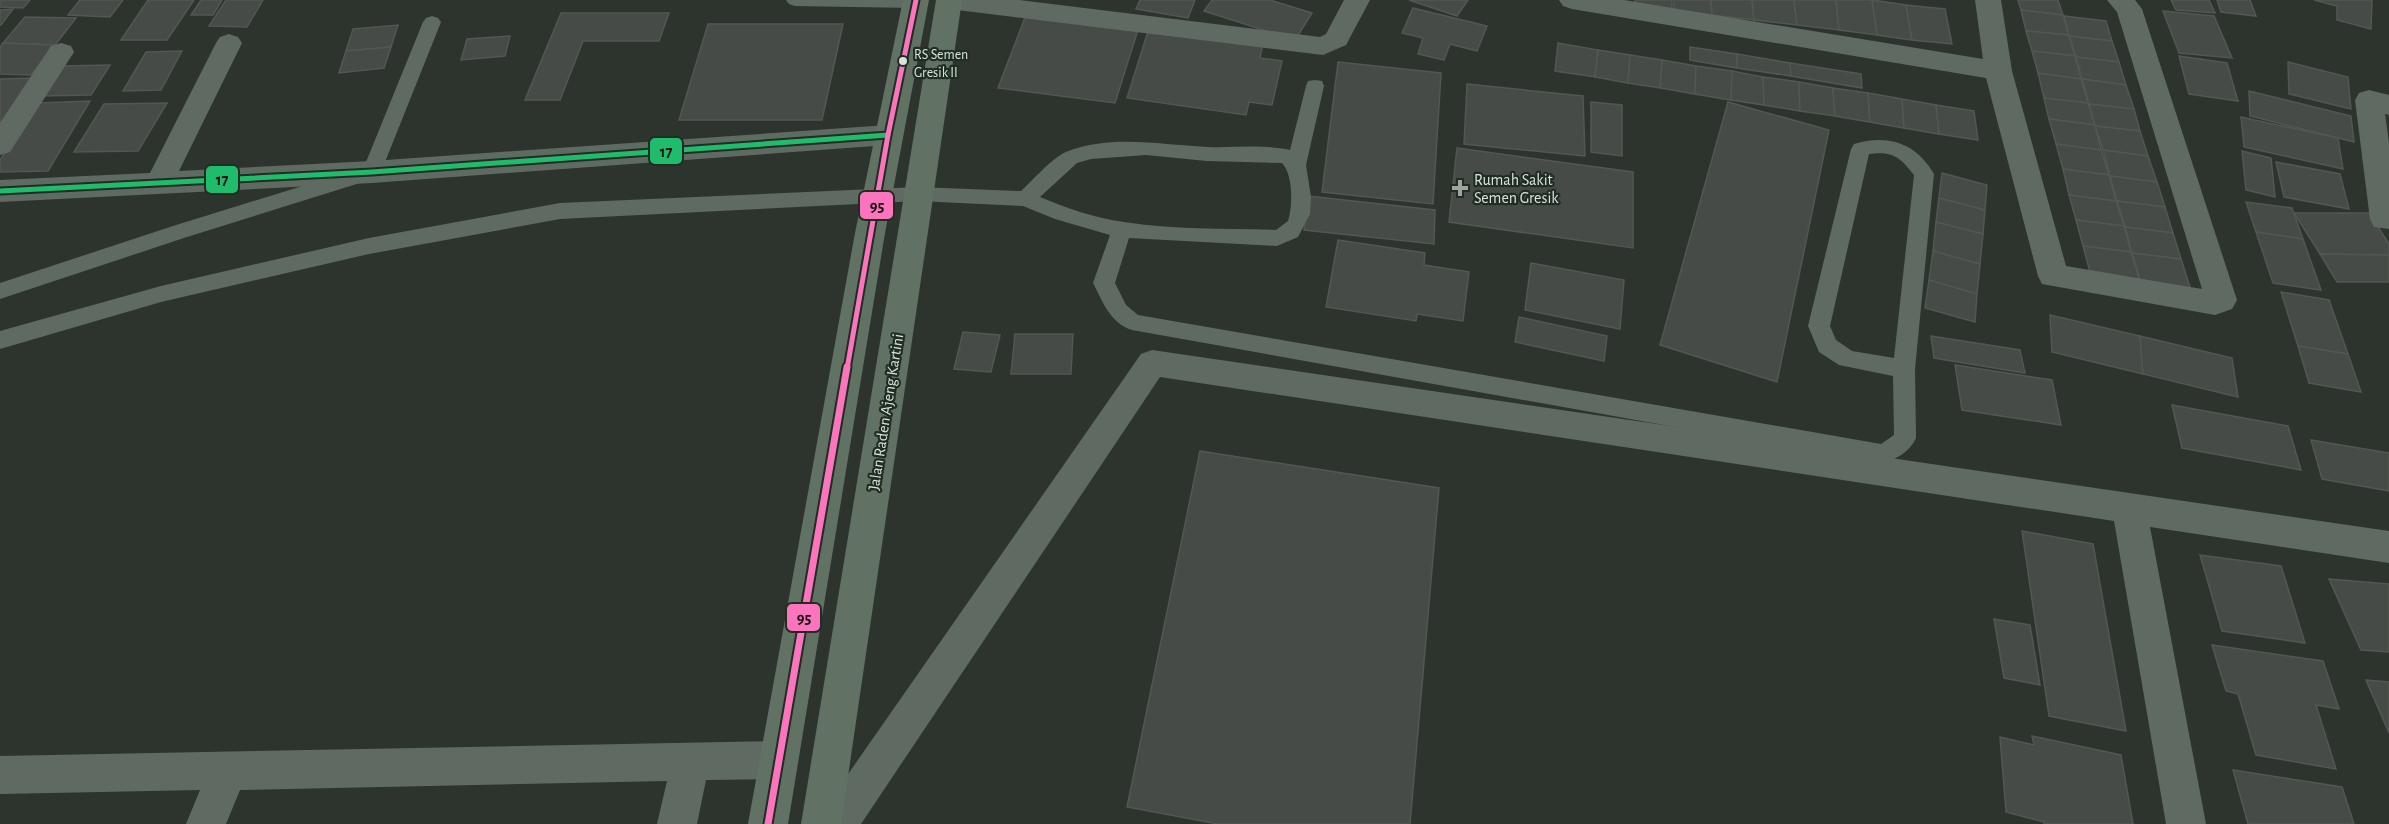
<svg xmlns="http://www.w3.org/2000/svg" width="2389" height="824" font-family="'Alegreya Sans',sans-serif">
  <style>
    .building { fill: #464b47; stroke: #515752; stroke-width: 1.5 }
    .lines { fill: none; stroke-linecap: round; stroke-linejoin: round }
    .lane { fill: #5f6b62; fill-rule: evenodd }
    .street { fill: #5f6b62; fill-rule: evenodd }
    .highway { fill: #617265; fill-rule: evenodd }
    .bus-1-casing { stroke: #202d23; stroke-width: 9 }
    .bus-2-far1-casing { stroke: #202d23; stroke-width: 9 }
    .bus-2-casing { stroke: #202d23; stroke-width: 11 }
    .bus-1 { stroke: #20bc6c; stroke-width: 5 }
    .bus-2-far1 { stroke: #fc73be; stroke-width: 5 }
    .bus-2 { stroke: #fc73be; stroke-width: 7 }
    .bus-dot { fill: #dae2db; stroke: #202d23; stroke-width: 2 }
    .poi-dot { fill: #9da59e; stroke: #202d23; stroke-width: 2 }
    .labels { text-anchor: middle; stroke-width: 4.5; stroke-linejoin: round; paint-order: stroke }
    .bus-label { font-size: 14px; fill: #dae2db; stroke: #202d23; text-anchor: start }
    .poi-label { font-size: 16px; fill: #dae2db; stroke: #202d23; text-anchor: start }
    .street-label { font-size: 16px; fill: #dae2db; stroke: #202d23 }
    .line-badge { stroke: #202d23; stroke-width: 2 }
    .pale-badge-label { font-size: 16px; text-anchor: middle; font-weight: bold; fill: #111 }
  </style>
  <rect width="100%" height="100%" fill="#2d342e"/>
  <!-- building -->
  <g class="building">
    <polygon points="0,0 30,0 23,8 0,7"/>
    <polygon points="80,0 123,0 110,17 68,15"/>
    <polygon points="148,0 194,0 167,40 121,40"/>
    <polygon points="201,0 222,0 213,15 191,15"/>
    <polygon points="226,0 263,0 247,27 209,26"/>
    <polygon points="1140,0 1195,0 1188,18 1136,9"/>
    <polygon points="1212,0 1270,0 1312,13 1295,40 1204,11"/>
    <polygon points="1409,0 1468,0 1457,16"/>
    <polygon points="1635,0 1672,0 1672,11 1635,5"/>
    <polygon points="1674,0 1711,0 1712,15 1674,10"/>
    <polygon points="1711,0 1752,0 1754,20 1712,15"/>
    <polygon points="1752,0 1794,0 1797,25 1754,20"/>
    <polygon points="1794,0 1836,0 1839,30 1797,25"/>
    <polygon points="1836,0 1872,0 1877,35 1839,30"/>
    <polygon points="1872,0 1906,5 1912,40 1877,35"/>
    <polygon points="2018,0 2058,0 2063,15 2021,10"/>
    <polygon points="2171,0 2209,0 2215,13 2176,10"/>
    <polygon points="2217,0 2250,0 2256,16 2221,12"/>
    <polygon points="2314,0 2372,0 2371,29 2337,20 2337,6"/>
    <polygon points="1906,5 1945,9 1952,44 1912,40"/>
    <polygon points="1413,8 1487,26 1477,51 1450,44 1444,60 1418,54 1423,38 1402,33"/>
    <polygon points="13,9 1,25 0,25 0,10"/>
    <polygon points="2021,10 2063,15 2069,35 2026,31"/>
    <polygon points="2163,11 2214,16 2232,58 2179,53"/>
    <polygon points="561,13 669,13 659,41 583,41 560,100 525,100"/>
    <polygon points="1026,15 1138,30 1115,103 998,88"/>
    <polygon points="2064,16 2106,21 2112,41 2069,36"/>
    <polygon points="25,17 76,18 55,45 3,43"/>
    <polygon points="708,24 843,24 822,120 679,120"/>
    <polygon points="398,25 391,47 346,51 353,29"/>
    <polygon points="1149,28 1263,43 1260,58 1282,61 1272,105 1249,102 1246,115 1127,98"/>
    <polygon points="2026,31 2069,35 2075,56 2032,51"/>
    <polygon points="510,36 505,56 461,60 467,39"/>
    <polygon points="2069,36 2112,41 2119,62 2076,57"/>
    <polygon points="3,43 55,45 31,75 0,74 0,47"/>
    <polygon points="1558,43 1598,50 1595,77 1555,71"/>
    <polygon points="391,47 384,68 339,73 346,51"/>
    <polygon points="1690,47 1737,54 1737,68 1690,60"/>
    <polygon points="1598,50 1630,55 1628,83 1595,77"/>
    <polygon points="182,51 161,90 123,91 146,52"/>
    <polygon points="2032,51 2075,56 2081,79 2038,73"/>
    <polygon points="1737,54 1790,63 1791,76 1737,68"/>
    <polygon points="1630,55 1662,60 1660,88 1628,83"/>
    <polygon points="2179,56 2227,63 2238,101 2189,94"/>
    <polygon points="2076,57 2119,62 2126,85 2082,79"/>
    <polygon points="1662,60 1696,66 1695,94 1660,88"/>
    <polygon points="1338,62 1441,73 1433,204 1322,192"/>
    <polygon points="2288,62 2348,77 2351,109 2289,94"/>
    <polygon points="1790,63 1861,74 1862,88 1791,76"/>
    <polygon points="110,65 91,95 40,96 60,66"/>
    <polygon points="1696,66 1732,71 1731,100 1695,94"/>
    <polygon points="1732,71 1763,77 1764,105 1731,100"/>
    <polygon points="2038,73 2081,79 2088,103 2044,98"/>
    <polygon points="1763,77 1799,82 1800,111 1764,105"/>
    <polygon points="35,78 5,122 0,123 0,79"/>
    <polygon points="2082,79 2126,85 2134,109 2089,104"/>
    <polygon points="1799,82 1833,88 1835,116 1800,111"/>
    <polygon points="1467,84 1583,96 1585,156 1464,144"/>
    <polygon points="1833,88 1868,93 1870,122 1835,116"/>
    <polygon points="2249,91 2351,116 2354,142 2250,116"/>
    <polygon points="1868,93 1902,99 1904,128 1870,122"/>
    <polygon points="2044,98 2088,103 2095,125 2049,119"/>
    <polygon points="1902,99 1936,105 1939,134 1904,128"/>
    <polygon points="90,101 48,171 0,172 0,160 37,103"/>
    <polygon points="1591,102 1622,105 1622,156 1591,152"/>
    <polygon points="1728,102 1829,130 1777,382 1660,345"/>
    <polygon points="167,103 138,151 74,152 104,104"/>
    <polygon points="2089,104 2134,109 2140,131 2095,126"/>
    <polygon points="1936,105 1974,111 1978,140 1939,134"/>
    <polygon points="2241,117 2338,138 2343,169 2244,147"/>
    <polygon points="2049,119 2095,125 2101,150 2056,144"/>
    <polygon points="2095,126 2140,131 2148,156 2103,150"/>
    <polygon points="2056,144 2101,150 2109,175 2063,169"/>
    <polygon points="1457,148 1633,172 1633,248 1449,222"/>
    <polygon points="2103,150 2148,156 2157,182 2110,176"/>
    <polygon points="2242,151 2271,158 2275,197 2246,190"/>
    <polygon points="2276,162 2340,174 2349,209 2284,197"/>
    <polygon points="2063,169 2109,175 2116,201 2069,195"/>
    <polygon points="1942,173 1987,185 1985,210 1939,198"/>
    <polygon points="2110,176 2157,182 2165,207 2117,201"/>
    <polygon points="2069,195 2116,201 2124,226 2076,220"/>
    <polygon points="1308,196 1435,210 1434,244 1304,230"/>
    <polygon points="1939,198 1985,210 1983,234 1936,222"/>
    <polygon points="2117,201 2165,207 2173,233 2125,227"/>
    <polygon points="2246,202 2292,208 2303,239 2256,232"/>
    <polygon points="2294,213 2369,213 2389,244 2389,255 2320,254"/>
    <polygon points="2076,220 2124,226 2131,252 2083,246"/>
    <polygon points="1936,222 1983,234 1980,264 1933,251"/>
    <polygon points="2125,227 2173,233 2181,259 2132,253"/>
    <polygon points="2256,232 2303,239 2321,290 2273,283"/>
    <polygon points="1338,240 1425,253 1424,265 1469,272 1463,321 1417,314 1416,321 1326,307"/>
    <polygon points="2083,246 2131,252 2140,282 2091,276"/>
    <polygon points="1933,251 1980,264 1977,294 1929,280"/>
    <polygon points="2132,253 2181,259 2191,290 2141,283"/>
    <polygon points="2320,254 2389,255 2389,282 2337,282"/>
    <polygon points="1531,263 1624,280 1620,329 1525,310"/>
    <polygon points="1929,280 1977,294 1975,322 1925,308"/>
    <polygon points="2281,292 2329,300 2348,354 2298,346"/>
    <polygon points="2050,315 2140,336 2143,374 2052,352"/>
    <polygon points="1519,317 1607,336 1604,361 1515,342"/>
    <polygon points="963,332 1000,335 991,372 954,369"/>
    <polygon points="1015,334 1073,334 1071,374 1011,374"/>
    <polygon points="1931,336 2020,350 2025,373 1934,358"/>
    <polygon points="2140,336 2232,358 2238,397 2143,374"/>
    <polygon points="2298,346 2348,354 2361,392 2309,383"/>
    <polygon points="1955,365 2052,380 2061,425 1962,410"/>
    <polygon points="2172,405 2288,426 2301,470 2182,448"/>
    <polygon points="2311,440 2389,453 2389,491 2322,479"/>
    <polygon points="1200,451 1439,488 1410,824 1218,824 1127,807"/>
    <polygon points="2022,531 2093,544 2126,731 2049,716"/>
    <polygon points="2200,555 2281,566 2305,643 2222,631"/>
    <polygon points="2329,579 2389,584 2389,652 2361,650"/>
    <polygon points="1994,619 2030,625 2040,685 2004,678"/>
    <polygon points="2212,645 2323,661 2339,709 2316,705 2336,769 2256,755 2238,694 2226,691"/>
    <polygon points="2366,680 2389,682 2389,733"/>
    <polygon points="2032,736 2121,755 2133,824 2044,824 2044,822 2006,812 2000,737 2034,745"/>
    <polygon points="2233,770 2342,787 2354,824 2248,824"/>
  </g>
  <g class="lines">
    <!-- lane -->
    <g class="lane">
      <polygon points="786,0 923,0 924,2 921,6 915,8 795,6 789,4"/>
      <polygon points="432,16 438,18 441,22 379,177 187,237 0,299 0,283 173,226 364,167 423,22 426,18"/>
      <path d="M 1315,80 L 1322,81 L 1324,86 L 1306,165 L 1311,197 L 1310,214 L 1298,237 L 1277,246 L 1129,238 L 1115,283 L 1126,305 L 1138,315 L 1881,444 L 1894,435 L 1893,376 L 1839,365 L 1819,352 L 1808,326 L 1851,149 L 1854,144 C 1888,134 1916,143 1934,174 L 1915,369 L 1916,438 C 1909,453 1897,458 1882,464 L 1132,330 C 1110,323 1103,302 1093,283 L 1110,235 L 1055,219 L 1023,206 L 918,201 L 560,219 L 369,254 L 161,302 L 0,349 L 0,331 L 161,286 L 369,238 L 560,203 L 918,187 L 1021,191 C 1032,181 1052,158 1066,152 C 1111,134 1160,145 1207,147 C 1235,148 1263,144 1290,150 L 1306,86 L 1308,81 ZM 1869,154 C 1893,151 1900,157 1914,175 L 1894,358 L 1852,351 L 1836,340 L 1830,326 ZM 1146,155 L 1207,161 L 1282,163 C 1293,174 1293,205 1288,221 L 1276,230 C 1225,228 1174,230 1124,222 C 1095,218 1066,208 1040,197 L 1077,163 L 1091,159 Z"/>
    </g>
    <!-- street -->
    <g class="street">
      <polygon points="936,0 1019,0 1320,37 1326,34 1344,0 1370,0 1346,45 1323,55 949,9 940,6"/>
      <polygon points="1559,0 1624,0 1983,59 1975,0 2001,0 2012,71 2066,266 2202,289 2117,12 2107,0 2135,0 2142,9 2237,300 2232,309 2215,315 2042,284 2038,276 1986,78 1572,9 1563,6"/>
      <polygon points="229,34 238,37 242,43 179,171 372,161 888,125 898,128 902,135 898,142 888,145 372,183 0,202 0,180 150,173 216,43 220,37"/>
      <polygon points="61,43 71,46 74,52 10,152 0,155 0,123 51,46"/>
      <polygon points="2369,90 2389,95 2389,115 2385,114 2389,143 2389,229 2374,227 2370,219 2355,100 2359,93"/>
      <polygon points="1152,350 2389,531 2389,563 2150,527 2206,824 2166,824 2114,521 1160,377 861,824 817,824 823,810 1141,354"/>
      <polygon points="779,741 793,747 798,760 793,773 779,779 706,780 697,824 657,824 667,781 240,790 226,824 186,824 200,790 0,794 0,756"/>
    </g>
    <!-- highway -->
    <g class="highway">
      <polygon points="903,0 929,0 885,233 788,824 748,824 855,233"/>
      <polygon points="936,0 962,0 841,824 801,824"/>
    </g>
    <!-- bus-1 casing -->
    <g class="bus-1-casing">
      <polyline id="bus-1" points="0,191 372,172 888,135"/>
    </g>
    <!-- bus-2-far1 casing -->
    <g class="bus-2-far1-casing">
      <polyline id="bus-2-far1" points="847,369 888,135 916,0"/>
    </g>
    <!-- bus-2 casing -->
    <g class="bus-2-casing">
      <polyline id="bus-2" points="768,824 847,367"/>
    </g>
    <!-- bus-1 -->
    <use href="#bus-1" class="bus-1"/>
    <!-- bus-2-far1 -->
    <use href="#bus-2-far1" class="bus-2-far1"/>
    <!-- bus-2 -->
    <use href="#bus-2" class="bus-2"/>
  </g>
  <!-- markers -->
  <circle class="bus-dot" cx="903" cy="61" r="5"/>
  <path class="poi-dot" d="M1457 179h6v6h6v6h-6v6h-6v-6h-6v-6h6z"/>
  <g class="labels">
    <!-- bus labels -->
    <g class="bus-label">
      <text x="914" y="59">RS Semen<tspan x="914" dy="18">Gresik II</tspan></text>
    </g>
    <!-- poi labels -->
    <g class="poi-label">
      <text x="1474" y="185">Rumah Sakit<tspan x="1474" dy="18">Semen Gresik</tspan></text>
    </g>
    <!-- street labels -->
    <g class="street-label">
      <text transform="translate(885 412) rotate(-81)" y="6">Jalan Raden Ajeng Kartini</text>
    </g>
  </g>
  <g class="line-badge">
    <rect x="649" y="137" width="34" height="28" rx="6" fill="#20bc6c"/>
    <rect x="205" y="165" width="34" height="29" rx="6" fill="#20bc6c"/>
    <rect x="859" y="191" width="35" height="29" rx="6" fill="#fc73be"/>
    <rect x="786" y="603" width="35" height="29" rx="6" fill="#fc73be"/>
  </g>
  <g class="pale-badge-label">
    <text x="666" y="157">17</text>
    <text x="222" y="185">17</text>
    <text x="877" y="211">95</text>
    <text x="804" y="623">95</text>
  </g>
</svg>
